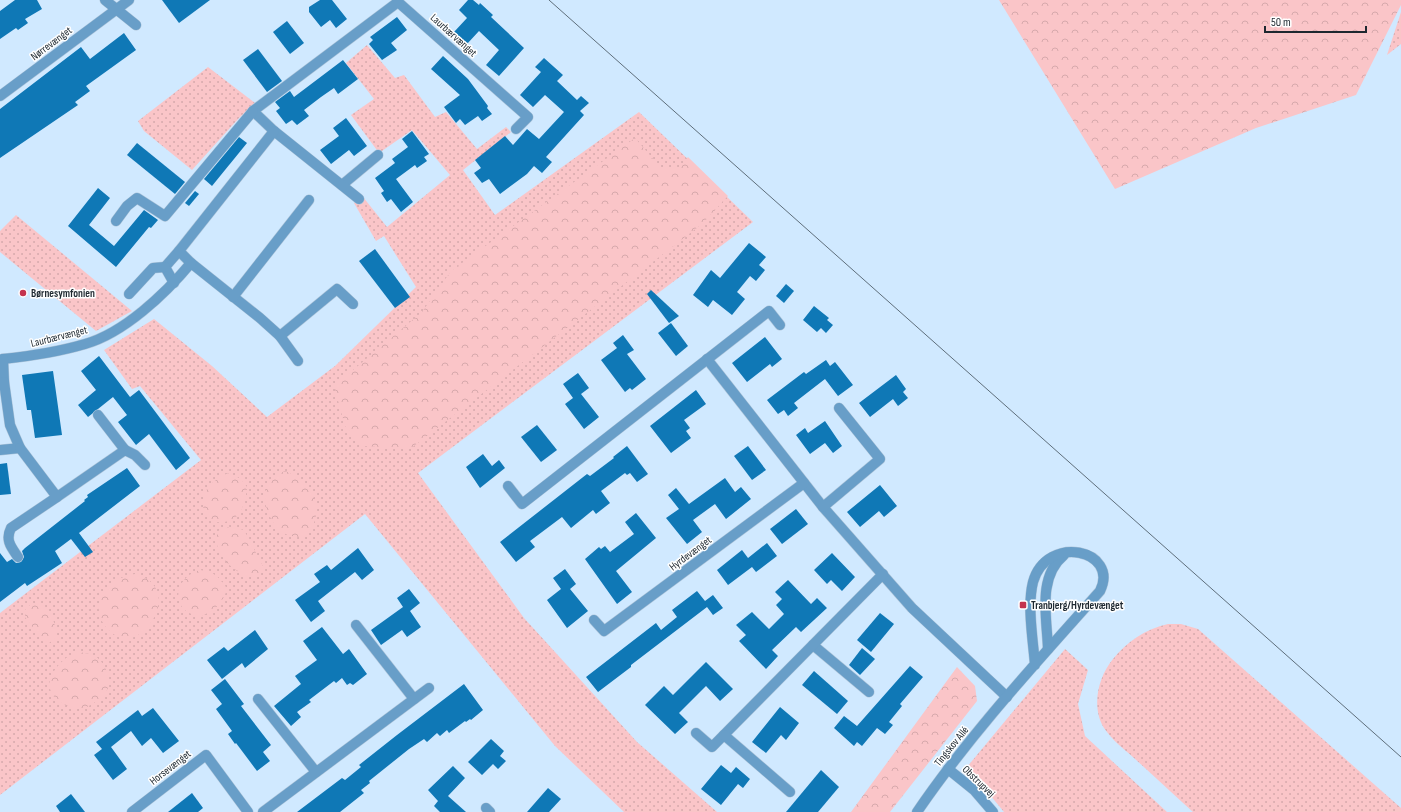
<svg xmlns="http://www.w3.org/2000/svg" width="1401" height="812" font-family="'Sofia Sans Condensed',sans-serif">
  <style>
    .grass { fill: url(#grass-dots) }
    .forest { fill: url(#forest-crowns) }
    .building { fill: #0f78b6 }
    .lines { fill: none; stroke-linecap: round; stroke-linejoin: round }
    .minor-casing { stroke: #b0c6da; stroke-width: 11 }
    .minor { stroke: #689ec8; stroke-width: 10 }
    .tram { stroke: #5e6e7b; stroke-width: 1 }
    .poi-dot { fill: #c4334e; stroke: #fff; stroke-width: 1.5 }
    .labels { text-anchor: middle; stroke-width: 3; stroke-linejoin: round; paint-order: stroke }
    .street-label { font-size: 11px; fill: #1e2830; stroke: #fff }
    .poi-label { font-size: 11px; font-weight: bold; fill: #1e2830; stroke: #fff; text-anchor: start }
  </style>
  <defs>
    <pattern id="grass-dots" width="8" height="8" patternUnits="userSpaceOnUse"><rect width="8" height="8" fill="#fac5c8"/><path d="M2 2h.1M6 6h.1" fill="none" stroke="#d6a9ac" stroke-width="1.8" stroke-linecap="round"/></pattern>
    <pattern id="forest-crowns" width="20" height="18" patternUnits="userSpaceOnUse"><rect width="20" height="18" fill="#fac5c8"/><path d="M2 6a3 3 0 1 1 6 0M12 15a3 3 0 1 1 6 0" fill="none" stroke="#d6a9ac"/></pattern>
  </defs>
  <rect width="100%" height="100%" fill="#d0e9ff"/>
  <!-- grass -->
  <g class="grass">
    <polygon points="1401,12 1401,44 1387,55"/>
    <polygon points="367,45 395,78 404,75 435,117 446,112 477,149 506,127 511,132 463,170 495,215 639,112 753,222 418,473 524,618 637,742 717,812 624,812 555,746 365,514 0,795 0,613 201,460 140,386 132,389 104,350 154,319 212,366 267,417 335,366 416,287 384,236 376,241 354,203 363,197 387,227 450,175 412,130 379,153 351,115 374,99 346,63"/>
    <polygon points="208,67 255,103 239,118 192,170 144,131 138,121"/>
    <polygon points="16,215 132,311 96,331 0,252 0,231"/>
    <path d="M 1168,624 L 1181,624 L 1198,629 L 1401,808 L 1401,812 L 1193,812 C 1173,794 1154,776 1134,758 C 1124,749 1112,740 1104,728 C 1091,707 1098,677 1113,659 C 1127,642 1145,629 1168,624 Z"/>
    <polygon points="1065,649 1088,670 1078,704 1085,736 1167,812 1004,812 967,767"/>
  </g>
  <!-- forest -->
  <g class="forest">
    <polygon points="999,0 1401,0 1401,5 1356,95 1256,128 1115,189"/>
    <polygon points="635,138 661,168 678,169 688,157 728,196 702,224 410,449 363,446 345,426 334,386 422,312 451,271"/>
    <path d="M 285,471 C 306,478 324,503 313,525 C 311,530 306,534 302,537 C 293,537 284,535 277,528 C 274,525 272,520 270,517 C 261,498 263,479 285,471 Z"/>
    <path d="M 229,473 L 241,479 L 247,487 C 245,510 237,527 210,521 C 194,501 207,481 229,473 Z"/>
    <path d="M 229,527 L 244,530 L 265,570 L 256,577 C 236,577 210,552 218,531 Z"/>
    <path d="M 200,570 C 213,571 221,578 227,589 C 222,605 212,613 197,617 C 191,614 182,610 180,603 C 174,587 186,574 200,570 Z"/>
    <path d="M 135,574 C 167,582 164,614 142,632 C 138,636 131,638 125,640 C 86,625 92,581 135,574 Z"/>
    <path d="M 31,604 C 49,602 57,624 56,638 L 49,643 L 44,643 L 25,617 L 25,610 Z"/>
    <path d="M 77,652 C 82,653 89,653 93,655 C 105,661 114,681 106,692 C 100,700 91,705 83,709 C 71,708 54,703 50,689 C 46,674 65,656 77,652 Z"/>
    <polygon points="957,667 975,686 977,701 890,812 851,812"/>
  </g>
  <!-- building -->
  <g class="building">
    <polygon points="15,0 37,0 42,9 25,19 28,23 18,30 16,28 0,39 0,11"/>
    <polygon points="162,0 210,0 179,23"/>
    <polygon points="320,0 332,0 347,19 336,28 330,20 321,27 309,12 309,7"/>
    <polygon points="468,0 473,0 479,5 480,3 493,15 491,17 524,48 499,76 486,65 499,50 479,31 467,44 454,32 467,18 459,10"/>
    <polygon points="397,17 407,30 391,43 397,50 382,60 369,44 373,40 370,37"/>
    <polygon points="287,21 304,43 290,54 273,32"/>
    <polygon points="124,33 136,50 86,86 90,91 75,102 78,105 0,158 0,109 81,47 90,59"/>
    <polygon points="258,49 282,81 267,92 243,60"/>
    <polygon points="443,56 468,79 488,106 487,108 492,114 482,121 478,116 465,125 460,119 456,123 444,107 460,95 431,69"/>
    <polygon points="544,58 563,75 557,81 577,100 581,96 589,103 580,111 584,115 546,157 552,162 542,173 534,166 527,174 500,194 489,179 482,183 474,173 481,168 475,160 505,136 513,145 527,129 539,139 564,112 545,95 533,107 520,95 541,72 535,67"/>
    <polygon points="343,60 358,79 338,94 334,88 321,97 304,110 309,116 297,125 292,120 286,124 276,111 280,108 275,102 290,91 294,97"/>
    <polygon points="346,118 367,146 354,156 349,150 331,164 320,150 339,136 333,128"/>
    <polygon points="412,131 429,154 424,157 427,161 417,168 415,165 396,179 413,202 401,212 391,199 387,202 381,193 384,191 375,178 395,163 392,159 408,147 402,139"/>
    <polygon points="239,137 247,143 212,186 204,179"/>
    <polygon points="137,143 185,182 175,194 127,155"/>
    <polygon points="98,188 110,198 89,225 114,246 144,210 158,220 151,228 149,227 116,267 68,226"/>
    <polygon points="195,191 199,194 189,206 185,203"/>
    <polygon points="749,243 766,257 759,265 765,270 756,281 750,276 737,292 745,299 732,315 713,300 708,307 693,295 711,270 720,278"/>
    <polygon points="375,249 410,297 395,308 359,261"/>
    <polygon points="786,284 794,291 784,303 776,296"/>
    <polygon points="651,290 679,316 669,323 647,294"/>
    <polygon points="814,306 829,318 827,320 833,325 826,333 821,328 817,332 803,320"/>
    <polygon points="671,323 688,346 676,356 658,333"/>
    <polygon points="623,335 634,350 627,354 646,379 632,390 630,388 625,392 601,360 617,348 613,343"/>
    <polygon points="765,337 782,359 772,367 770,364 747,382 732,363"/>
    <polygon points="99,356 130,397 139,390 190,458 176,470 149,434 136,445 118,422 127,415 113,397 88,417 78,405 96,390 81,371"/>
    <polygon points="826,360 830,366 835,362 853,385 838,396 825,379 794,403 798,408 788,416 784,410 778,414 767,400 804,372 806,374"/>
    <polygon points="53,371 62,435 35,438 31,410 27,410 22,375"/>
    <polygon points="578,373 589,388 581,394 599,417 584,429 565,404 573,398 563,384"/>
    <polygon points="896,375 906,389 903,392 908,398 898,406 893,399 870,417 859,403"/>
    <polygon points="696,390 706,404 684,420 690,428 686,431 691,438 671,453 650,426"/>
    <polygon points="825,421 842,446 833,453 825,443 810,454 796,435 805,428 808,433"/>
    <polygon points="537,425 557,450 541,462 521,437"/>
    <polygon points="627,446 648,474 637,482 630,473 627,475 625,473 601,491 610,503 596,514 593,510 571,528 562,517 530,541 535,547 516,562 500,542 587,474 590,476 614,458 613,457"/>
    <polygon points="748,446 766,470 752,480 734,456"/>
    <polygon points="483,454 492,466 499,460 505,468 480,488 466,467"/>
    <polygon points="7,463 11,494 0,495 0,464"/>
    <polygon points="127,468 140,486 79,533 93,552 85,557 71,539 55,551 62,563 27,586 25,583 0,602 0,553 7,562 12,559 16,563 21,562 24,557 22,551 25,548 85,501 84,500 88,497 87,495"/>
    <polygon points="725,478 735,492 741,487 751,499 726,519 715,504 693,520 702,532 687,544 666,518 679,509 668,495 676,488 689,504"/>
    <polygon points="880,485 897,506 884,517 879,511 860,527 847,512"/>
    <polygon points="796,509 808,524 782,544 770,529"/>
    <polygon points="636,513 656,538 616,571 632,592 617,604 585,559 599,547 601,549 605,546 610,552 634,534 625,522"/>
    <polygon points="767,543 777,556 756,572 752,567 728,585 717,570 742,550 748,558"/>
    <polygon points="358,548 374,570 362,580 355,572 318,601 325,611 311,622 295,600 320,582 314,574 327,565 331,570"/>
    <polygon points="832,553 855,577 842,591 831,580 827,584 814,570"/>
    <polygon points="565,569 576,584 570,589 588,611 567,628 547,600 561,589 553,578"/>
    <polygon points="788,580 811,604 817,598 827,608 801,632 796,627 772,650 778,656 766,669 739,641 746,635 736,625 752,612 769,629 784,614 776,605 782,599 775,592"/>
    <polygon points="409,589 420,603 410,611 421,627 407,637 402,630 381,645 371,630 403,607 397,598"/>
    <polygon points="697,591 705,601 713,595 723,608 713,615 707,607 631,665 631,667 598,692 586,677 656,623 661,630 677,617 672,610"/>
    <polygon points="880,613 894,624 871,652 857,640"/>
    <polygon points="322,627 343,654 349,649 367,674 353,685 350,683 347,685 342,678 336,683 334,681 309,700 311,702 297,712 301,717 291,726 274,706 301,684 295,676 317,660 303,641"/>
    <polygon points="255,630 268,649 245,668 242,663 222,679 207,660 224,647 228,651"/>
    <polygon points="862,648 875,659 860,675 849,665"/>
    <polygon points="706,662 733,689 720,701 706,686 679,713 688,722 675,734 645,705 664,686 673,695"/>
    <polygon points="910,666 923,677 900,704 902,706 889,722 893,725 885,734 877,728 862,746 857,742 854,746 834,728 844,716 857,726"/>
    <polygon points="814,671 848,701 837,714 802,685"/>
    <polygon points="225,679 244,704 241,706 271,745 263,752 270,761 257,771 236,743 235,744 228,734 232,731 216,709 222,704 211,690"/>
    <polygon points="464,684 483,710 471,720 470,719 466,722 465,721 449,733 447,730 440,736 437,733 427,742 424,739 409,749 369,781 370,783 361,790 364,793 340,812 297,812 342,778 345,780 361,767 359,765 397,735"/>
    <polygon points="780,707 799,723 786,740 781,735 766,753 752,742"/>
    <polygon points="153,708 179,741 163,753 151,738 142,746 131,731 111,747 127,769 113,780 94,755 102,749 96,742 138,710 142,716"/>
    <polygon points="491,739 504,751 500,756 506,761 498,769 493,764 482,775 468,762"/>
    <polygon points="721,765 731,773 736,767 750,779 743,788 738,784 721,805 701,789"/>
    <polygon points="453,766 465,778 448,796 466,812 440,812 434,806 438,801 428,790"/>
    <polygon points="821,770 839,787 818,812 786,812"/>
    <polygon points="548,788 561,799 549,812 527,812"/>
    <polygon points="192,793 203,808 198,812 168,812"/>
    <polygon points="71,794 85,812 60,812 56,806"/>
  </g>
  <g class="lines">
    <!-- minor casing -->
    <g class="minor-casing">
      <g id="minor">
        <polyline points="105,0 136,25"/>
        <polyline points="0,96 129,0"/>
        <polyline points="342,185 378,155"/>
        <polyline points="359,199 274,131 253,111 398,2 528,117 516,129"/>
        <polyline points="116,221 127,206 137,198 165,216 253,111"/>
        <polyline points="191,263 260,318 280,336 298,361"/>
        <polyline points="174,283 165,267 179,251"/>
        <polyline points="129,294 153,268 165,267"/>
        <polyline points="233,297 309,200"/>
        <polyline points="280,336 337,289 353,304"/>
        <path d="M 3,359 C 31,356 58,352 85,344 C 124,333 165,294 191,263 L 179,251 L 274,131"/>
        <polyline points="707,359 823,507 912,608 1007,697"/>
        <polyline points="0,360 3,359 4,382 0,382"/>
        <polyline points="98,415 125,450"/>
        <polyline points="0,450 20,448 10,425 4,382"/>
        <polyline points="508,486 522,504 769,311 780,325"/>
        <polyline points="57,497 125,450 135,455 145,465"/>
        <polyline points="823,507 880,459 839,408"/>
        <path d="M 18,557 C 11,547 5,540 11,528 L 57,497 L 20,448"/>
        <polyline points="594,620 604,631 804,483"/>
        <polyline points="356,625 414,699"/>
        <polyline points="813,645 869,692"/>
        <path d="M 1048,649 C 1047,618 1037,577 1064,555"/>
        <polyline points="258,699 316,772"/>
        <polyline points="696,733 712,747 883,574"/>
        <polyline points="724,735 790,792"/>
        <polyline points="948,769 974,790 993,812"/>
        <polyline points="486,808 490,812"/>
        <polyline points="132,812 206,755 248,812"/>
        <polyline points="263,812 429,688"/>
        <path d="M 917,812 C 971,733 1037,662 1100,591 C 1120,550 1047,533 1033,582 C 1027,606 1033,640 1035,665"/>
      </g>
    </g>
    <!-- minor -->
    <use href="#minor" class="minor"/>
    <!-- tram -->
    <polyline class="tram" points="549,0 1401,757"/>
  </g>
  <!-- markers -->
  <g class="poi-dot">
    <circle cx="23" cy="293" r="4"/>
    <rect x="1019" y="601" width="8" height="8" rx="2"/>
  </g>
  <g class="labels">
    <!-- street labels -->
    <g class="street-label">
      <text transform="translate(454 35) rotate(42)" y="4">Laurbærvænget</text>
      <text transform="translate(51 43) rotate(-37)" y="4">Nørrevænget</text>
      <text transform="translate(59 336) rotate(-14)" y="4">Laurbærvænget</text>
      <text transform="translate(690 553) rotate(-37)" y="4">Hyrdevænget</text>
      <text transform="translate(951 746) rotate(-51)" y="4">Tingskov Allé</text>
      <text transform="translate(170 767) rotate(-38)" y="4">Horsevænget</text>
      <text transform="translate(979 781) rotate(44)" y="4">Obstrupvej</text>
    </g>
    <!-- poi labels -->
    <g class="poi-label">
      <text x="31" y="297">Børnesymfonien</text>
      <text x="1031" y="609">Tranbjerg/Hyrdevænget</text>
    </g>
  </g>
  <!-- scale -->
  <path d="M1265 26v6h101v-6" fill="none" stroke="#1e2830" stroke-width="2"/>
  <text x="1271" y="26" font-size="12" fill="#1e2830" stroke="#ffffff" stroke-width="3" paint-order="stroke">50 m</text>
</svg>
